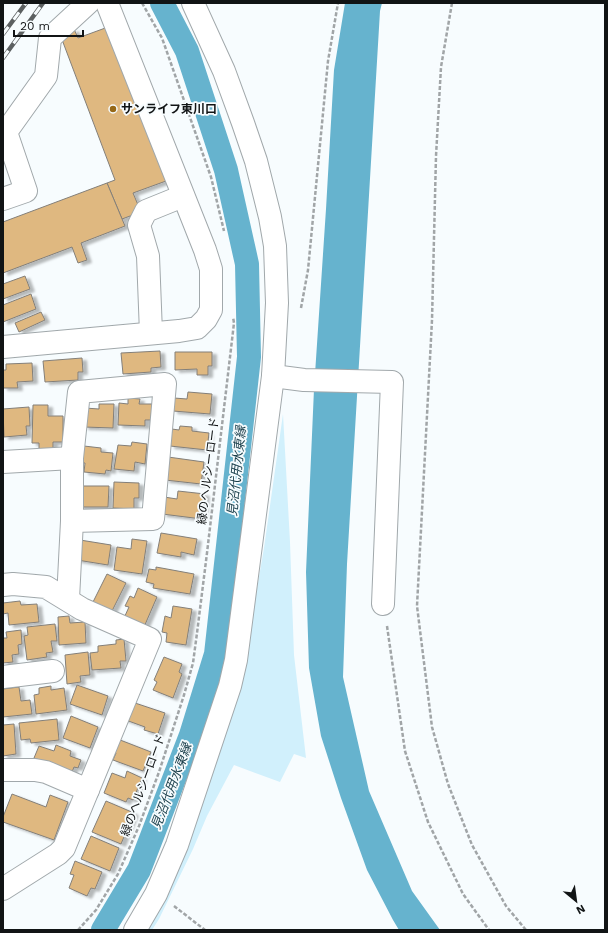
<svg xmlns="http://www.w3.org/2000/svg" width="608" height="933" font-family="'Work Sans','Noto Sans JP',sans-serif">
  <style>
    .green { fill: #d1f0fc }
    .water { fill: #66b3ce }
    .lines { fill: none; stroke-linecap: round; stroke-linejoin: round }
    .canal { stroke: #66b3ce; stroke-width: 24 }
    .building { fill: #dfb880; stroke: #837f79; filter: url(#shadow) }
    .minor-casing { stroke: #a1a8ab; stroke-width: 24 }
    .path { stroke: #a1a5a7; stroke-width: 2.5; stroke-dasharray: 4 2; stroke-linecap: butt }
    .minor { stroke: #fff; stroke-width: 22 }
    .rail-casing { stroke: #5c6061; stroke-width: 4.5 }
    .rail { stroke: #f7fcfe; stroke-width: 3; stroke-dasharray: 9; stroke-linecap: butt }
    .poi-dot { fill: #966817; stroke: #f7fcfe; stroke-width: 1.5 }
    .labels { text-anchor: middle; stroke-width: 3.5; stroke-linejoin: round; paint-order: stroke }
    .poi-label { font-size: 12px; font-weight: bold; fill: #111415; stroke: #f7fcfe; text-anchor: start }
    .street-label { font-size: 12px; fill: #111415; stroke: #f7fcfe }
    .water-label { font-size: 13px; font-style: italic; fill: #1a3e4a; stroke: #f7fcfe }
  </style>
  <defs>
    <filter id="shadow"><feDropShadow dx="4.5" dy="2.5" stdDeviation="1" flood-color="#0004"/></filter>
  </defs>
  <rect width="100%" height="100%" fill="#f7fcfe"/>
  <!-- green -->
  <polygon class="green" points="283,414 290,542 294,655 306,758 294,754 280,782 234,765 207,816 193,849 159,919 152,930 144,930 219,753 238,698 264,548"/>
  <!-- water -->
  <polygon class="water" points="345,3 382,3 380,11 347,564 343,677 369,791 412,891 440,930 399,930 393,920 367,870 341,798 321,736 309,668 306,572 314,389 326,209 334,70"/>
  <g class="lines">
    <!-- canal -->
    <polyline class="canal" points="103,930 139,870 191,735 216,654 249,357 247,264 226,170 187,51 162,3"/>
  </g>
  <!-- building -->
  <g class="building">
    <polygon points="108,27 166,181 133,193 141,212 122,219 107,183 115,180 61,37 74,29 78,38"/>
    <polygon points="107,183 125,226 81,243 87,260 78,263 72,247 3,273 3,222"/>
    <polygon points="25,276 30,289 3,299 3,284"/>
    <polygon points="31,294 36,309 3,322 3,305"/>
    <polygon points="41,312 45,320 19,332 15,323"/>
    <polygon points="160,351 161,367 151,368 151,372 123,374 121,353"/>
    <polygon points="175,352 212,352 212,366 208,366 208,375 197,375 197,369 175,370"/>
    <polygon points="82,358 83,372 78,372 78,380 45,382 43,361"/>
    <polygon points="32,363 33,381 17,382 18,388 3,388 3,370 6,370 6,364"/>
    <polygon points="188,392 212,394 210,414 173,411 174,398 187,399"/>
    <polygon points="128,398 140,399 139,404 152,404 151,420 145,420 145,426 118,425 119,403 128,404"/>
    <polygon points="99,404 114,404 113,428 84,427 85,408 99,409"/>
    <polygon points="33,405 48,405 48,416 63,416 63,442 53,442 53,450 39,450 39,443 32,443"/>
    <polygon points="29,407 30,426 26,426 27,435 4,437 3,409"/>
    <polygon points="180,426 192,427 192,431 209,433 207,450 170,446 172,429 179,430"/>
    <polygon points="132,442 147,444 145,464 135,462 134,471 114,469 118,445 131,446"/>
    <polygon points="84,446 101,448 101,452 113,453 111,471 106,470 105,474 84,472 85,463 82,463"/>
    <polygon points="168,457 204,462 201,484 165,480"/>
    <polygon points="114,482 139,483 139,498 134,498 134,509 113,508"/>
    <polygon points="80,486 109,486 108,507 79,507"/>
    <polygon points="178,491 205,494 202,519 162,514 164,497 177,499"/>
    <polygon points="161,533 197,539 194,555 181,552 181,557 157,553"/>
    <polygon points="132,539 147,541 142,574 114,570 117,547 131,549"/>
    <polygon points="80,540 111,545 108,565 77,560"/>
    <polygon points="156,567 194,574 190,594 153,588 154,584 146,582 149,569 156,570"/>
    <polygon points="107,574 126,583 112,611 93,602"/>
    <polygon points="138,588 157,597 144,627 124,618 129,607 125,606 130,596 134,598"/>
    <polygon points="20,601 21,605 37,604 39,622 9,625 8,613 3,614 3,603"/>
    <polygon points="173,606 192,609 186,645 166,642 167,633 162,632 165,616 171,618"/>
    <polygon points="69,616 70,623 85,622 86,643 59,645 58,617"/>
    <polygon points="55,624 57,641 51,641 53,652 46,653 47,657 27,660 24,636 28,635 27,627"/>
    <polygon points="21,630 22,644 18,645 19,654 12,655 13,662 3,663 3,638 7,638 6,632"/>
    <polygon points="124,639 126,661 120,661 121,668 92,670 90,653 98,652 98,646 116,644 116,640"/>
    <polygon points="88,652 90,675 80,676 81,682 67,684 65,655"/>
    <polygon points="164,657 182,664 179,672 182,674 173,698 153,690 157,682 154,680"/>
    <polygon points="77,685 108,696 102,715 70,704"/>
    <polygon points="51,686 51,690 64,688 67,710 36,714 34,695 39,694 39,688"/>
    <polygon points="19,687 21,701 30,700 32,714 3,717 3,689"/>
    <polygon points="129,701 165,713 158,734 144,730 145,727 123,719"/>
    <polygon points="71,716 98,727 90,748 63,738"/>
    <polygon points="57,719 59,740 31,743 30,739 21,740 19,723"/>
    <polygon points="14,724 16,754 3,756 3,725"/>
    <polygon points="115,738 151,752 143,771 113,760 116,753 110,751"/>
    <polygon points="56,745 71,751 70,756 81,760 78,768 74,767 72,772 34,758 39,746 54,751"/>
    <polygon points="127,771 142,778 133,800 128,798 126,802 104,793 112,773 125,778"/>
    <polygon points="12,794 46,807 50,795 68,802 54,840 3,822 3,817"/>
    <polygon points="106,801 134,813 121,844 92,832"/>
    <polygon points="91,836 119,848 110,871 81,859"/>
    <polygon points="75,861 102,872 95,889 91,888 87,896 69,888 74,875 70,874"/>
  </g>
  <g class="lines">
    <!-- minor casing -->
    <g class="minor-casing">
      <g id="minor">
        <polyline points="3,199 26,191 6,132 46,76 50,38 88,3"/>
        <polyline points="151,333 148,256 139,225 146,211 183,196"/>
        <polyline points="3,347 179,331 197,328 206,319 211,310 211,269 205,250 107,3"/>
        <polyline points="273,376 304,380 392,382 383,604"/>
        <polyline points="3,462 72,458"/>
        <polyline points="3,585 13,584 46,587 82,609 150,639 64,848 58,854 3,889"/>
        <polyline points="68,599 72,521 72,458 79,392 165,384 153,519 72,521"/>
        <polyline points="3,677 53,671"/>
        <polyline points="3,770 35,770 46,772 88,790"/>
        <polyline points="135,930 156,894 177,845 230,686 236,660 273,376 277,303 275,246 270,217 256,161 243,123 224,71 193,3"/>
      </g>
    </g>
    <!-- path -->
    <g class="path">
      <polyline points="142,3 162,38 211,177 224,231"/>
      <polyline points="452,3 441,67 436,156 432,320 417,606 432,727 448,784 472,845 506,906 526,930"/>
      <polyline points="301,308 308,270 328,61 338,3"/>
      <polyline points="387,626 405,751 428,822 463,894 489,930"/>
      <polyline points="174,906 205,930"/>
      <polyline points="78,930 96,910 118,874 139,826 159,772 184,695 193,663 197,633 207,553 230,357 234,323 233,317"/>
    </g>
    <!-- minor -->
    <use href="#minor" class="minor"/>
    <!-- rail casing -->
    <g class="rail-casing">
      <g id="rail">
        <polyline points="3,34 26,3"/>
        <polyline points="3,58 43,3"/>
      </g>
    </g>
    <!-- rail -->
    <use href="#rail" class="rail"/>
  </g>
  <!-- markers -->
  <circle class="poi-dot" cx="113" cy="109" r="4"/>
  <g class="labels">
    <!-- poi labels -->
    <g class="poi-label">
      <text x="121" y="113">サンライフ東川口</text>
    </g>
    <!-- street labels -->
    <g class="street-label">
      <text transform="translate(208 471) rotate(-83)" y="4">緑のヘルシーロード</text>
      <text transform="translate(143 785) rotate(-70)" y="4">緑のヘルシーロード</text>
    </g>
    <!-- water labels -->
    <g class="water-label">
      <text transform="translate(236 471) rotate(-84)" y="5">見沼代用水東縁</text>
      <text transform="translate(171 786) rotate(-69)" y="5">見沼代用水東縁</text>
    </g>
  </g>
  <!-- border -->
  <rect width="608" height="933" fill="none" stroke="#111415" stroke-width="8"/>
  <!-- north arrow -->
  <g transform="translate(576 901) rotate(151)" stroke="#f7fcfe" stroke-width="3" paint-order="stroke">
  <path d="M0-3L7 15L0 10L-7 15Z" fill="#111415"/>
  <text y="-6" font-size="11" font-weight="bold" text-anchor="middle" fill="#111415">N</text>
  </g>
  <!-- scale -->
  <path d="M14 30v6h69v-6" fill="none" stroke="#111415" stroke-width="2"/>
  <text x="20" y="30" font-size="12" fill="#111415" stroke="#f7fcfe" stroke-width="3" paint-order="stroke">20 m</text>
</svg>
